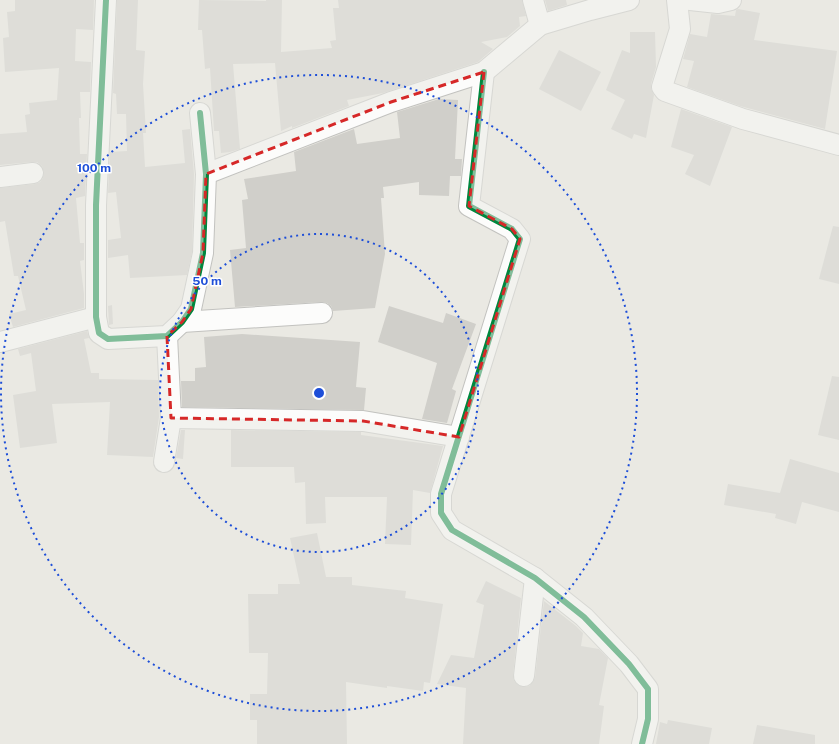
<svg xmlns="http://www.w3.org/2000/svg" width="839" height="744" font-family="'Public Sans',sans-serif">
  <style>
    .building { fill: #d0cfca }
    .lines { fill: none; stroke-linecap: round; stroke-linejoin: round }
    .minor-casing { stroke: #c2c2bf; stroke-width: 22 }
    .minor { stroke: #fcfcfb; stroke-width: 20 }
    .cycleway-casing { stroke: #fff; stroke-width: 8 }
    .cycleway { stroke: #00873e; stroke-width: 6 }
    .marked { fill: none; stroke: #d62828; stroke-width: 3; stroke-dasharray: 8 5; stroke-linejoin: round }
    .ring { fill: none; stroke: #1d4ed8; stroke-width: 2; stroke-dasharray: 2 4 }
    .centre { fill: #1d4ed8; stroke: #fff; stroke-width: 2 }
    .ring-label { font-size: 12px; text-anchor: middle; font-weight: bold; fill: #1d4ed8; stroke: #fff; stroke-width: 3; stroke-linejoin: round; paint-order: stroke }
  </style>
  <rect width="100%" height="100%" fill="#eae9e3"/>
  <!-- building -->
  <g class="building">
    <polygon points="15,0 94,0 93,30 76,29 75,61 91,62 90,92 80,92 81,118 79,118 80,154 87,154 85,196 76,198 80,243 84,243 84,260 80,261 84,294 84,308 13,327 9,314 26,310 18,276 14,276 5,221 0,222 0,188 35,184 40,182 43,178 44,172 42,166 37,162 32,162 0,165 0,134 27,132 25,115 30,114 29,103 57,100 59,68 5,72 3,38 9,37 7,12 15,11"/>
    <polygon points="117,0 138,0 136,50 145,51 143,84 146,133 143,133 145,167 185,163 182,130 190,129 194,174 192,252 187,275 130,278 128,255 108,258 108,240 121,238 116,192 108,193 110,152 127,151 126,114 117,114 116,94 113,93"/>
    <polygon points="199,0 266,1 266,0 282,0 281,52 332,48 330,41 336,40 333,8 339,8 338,0 522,0 526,16 519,17 520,26 507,37 481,42 493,49 478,62 383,93 347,100 349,106 292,128 292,126 281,131 275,63 233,64 240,149 230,152 221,153 219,131 214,131 210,68 205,69 202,30 198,30"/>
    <polygon points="545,0 566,0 567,5 548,11"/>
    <polygon points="738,9 760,13 754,40 837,51 825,129 740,106 687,87 694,61 683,59 690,34 707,37 711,14 735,16 736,10"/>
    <polygon points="630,32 655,32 656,67 651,84 651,89 654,95 646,138 634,134 632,139 611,129 625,100 606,90 622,50 630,53"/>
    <polygon points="559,50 601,72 581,111 539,89"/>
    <polygon points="439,99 458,100 455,159 462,159 461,176 450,176 449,196 419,195 419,182 383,187 384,198 381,198 385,254 375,308 333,311 331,306 327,303 321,302 235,307 230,250 246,248 242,200 248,199 244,179 296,171 294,152 354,129 357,144 400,138 397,112"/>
    <polygon points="681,109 732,127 710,186 685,174 694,155 671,147"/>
    <polygon points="833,226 839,227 839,284 819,279"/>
    <polygon points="112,305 113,324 109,325 108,306"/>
    <polygon points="389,306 443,323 446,313 476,324 452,389 456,391 447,423 422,419 437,363 378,342"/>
    <polygon points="87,331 89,338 84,339 91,373 99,373 99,379 158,380 159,417 153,457 107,455 110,402 52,404 57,443 20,448 13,395 36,391 31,353 20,356 18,349"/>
    <polygon points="242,334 360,342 356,387 366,388 364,410 182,407 181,381 195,381 195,368 206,367 204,337"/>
    <polygon points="832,376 839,377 839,440 818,435"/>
    <polygon points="181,430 185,430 183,459 176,458"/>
    <polygon points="231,430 361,432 361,435 443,446 430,493 413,490 411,545 385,544 387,497 325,497 326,523 306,524 305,482 295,483 294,467 231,467"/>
    <polygon points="790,459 839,473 839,512 802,502 796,524 775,518 776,514 724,505 728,484 780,493"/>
    <polygon points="317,533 326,577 352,577 352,585 406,591 405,598 443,604 430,683 424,682 423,691 387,686 387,688 346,682 347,744 257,744 257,720 250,720 250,694 267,694 268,653 249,653 248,594 278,594 278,584 300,584 290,538"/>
    <polygon points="486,581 521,598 513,675 514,681 518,685 523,687 529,686 533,682 535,678 544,601 576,626 583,633 581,646 599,649 608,658 599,705 604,706 599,744 463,744 466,688 437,684 451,655 474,658 484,605 476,602"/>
    <polygon points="668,720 712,728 709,744 656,744 660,722 667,724"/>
    <polygon points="757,725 815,735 815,744 753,744"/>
  </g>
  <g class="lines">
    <!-- minor casing -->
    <g class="minor-casing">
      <g id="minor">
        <polyline points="106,0 96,205 96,317 99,333 108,339 167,336 182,322 191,309 203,253 206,174 200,113"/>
        <polyline points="533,0 540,25"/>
        <polyline points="677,0 680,29 662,87 665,91 743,119 839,145"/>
        <polyline points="690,0 718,3 731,0"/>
        <polyline points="484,72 469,206 512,229 520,239 441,494 441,513 452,530 535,578 584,617 629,664 648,689 648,719 642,744"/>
        <polyline points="206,174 391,102 484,72 540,25 590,10 629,0"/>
        <polyline points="0,177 33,173"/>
        <polyline points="182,322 322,313"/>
        <polyline points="0,342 96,317"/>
        <polyline points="171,418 363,421 459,437"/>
        <polyline points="164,462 171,418 167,336"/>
        <polyline points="524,676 535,578"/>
      </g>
    </g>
    <!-- minor -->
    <use href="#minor" class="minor"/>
    <!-- cycleway casing -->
    <g class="cycleway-casing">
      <g id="cycleway">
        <polyline points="106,0 96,205 96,317 99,333 108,339 167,336 182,322 191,309 203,253 206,174 200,113"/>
        <polyline points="484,72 469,206 512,229 520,239 441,494 441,513 452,530 535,578 584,617 629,664 648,689 648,719 642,744"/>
      </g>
    </g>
    <!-- cycleway -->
    <use href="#cycleway" class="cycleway"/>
  </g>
  <!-- marked area -->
  <path d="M0 0H839V744H0ZM 484,72 L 469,206 L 512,229 L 520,239 L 459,437 L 363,421 L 171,418 L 167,336 L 182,322 L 191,309 L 203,253 L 206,174 L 391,102 Z" fill="#eae9e3" fill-opacity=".55" fill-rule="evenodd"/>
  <path class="marked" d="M 484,72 L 469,206 L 512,229 L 520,239 L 459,437 L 363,421 L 171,418 L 167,336 L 182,322 L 191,309 L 203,253 L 206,174 L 391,102 Z"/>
  <!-- distance rings -->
  <g class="ring">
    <circle cx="319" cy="393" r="159"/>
    <circle cx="319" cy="393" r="318"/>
  </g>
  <circle cx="319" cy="393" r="6" class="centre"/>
  <g class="ring-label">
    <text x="94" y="172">100 m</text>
    <text x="207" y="285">50 m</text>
  </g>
</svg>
